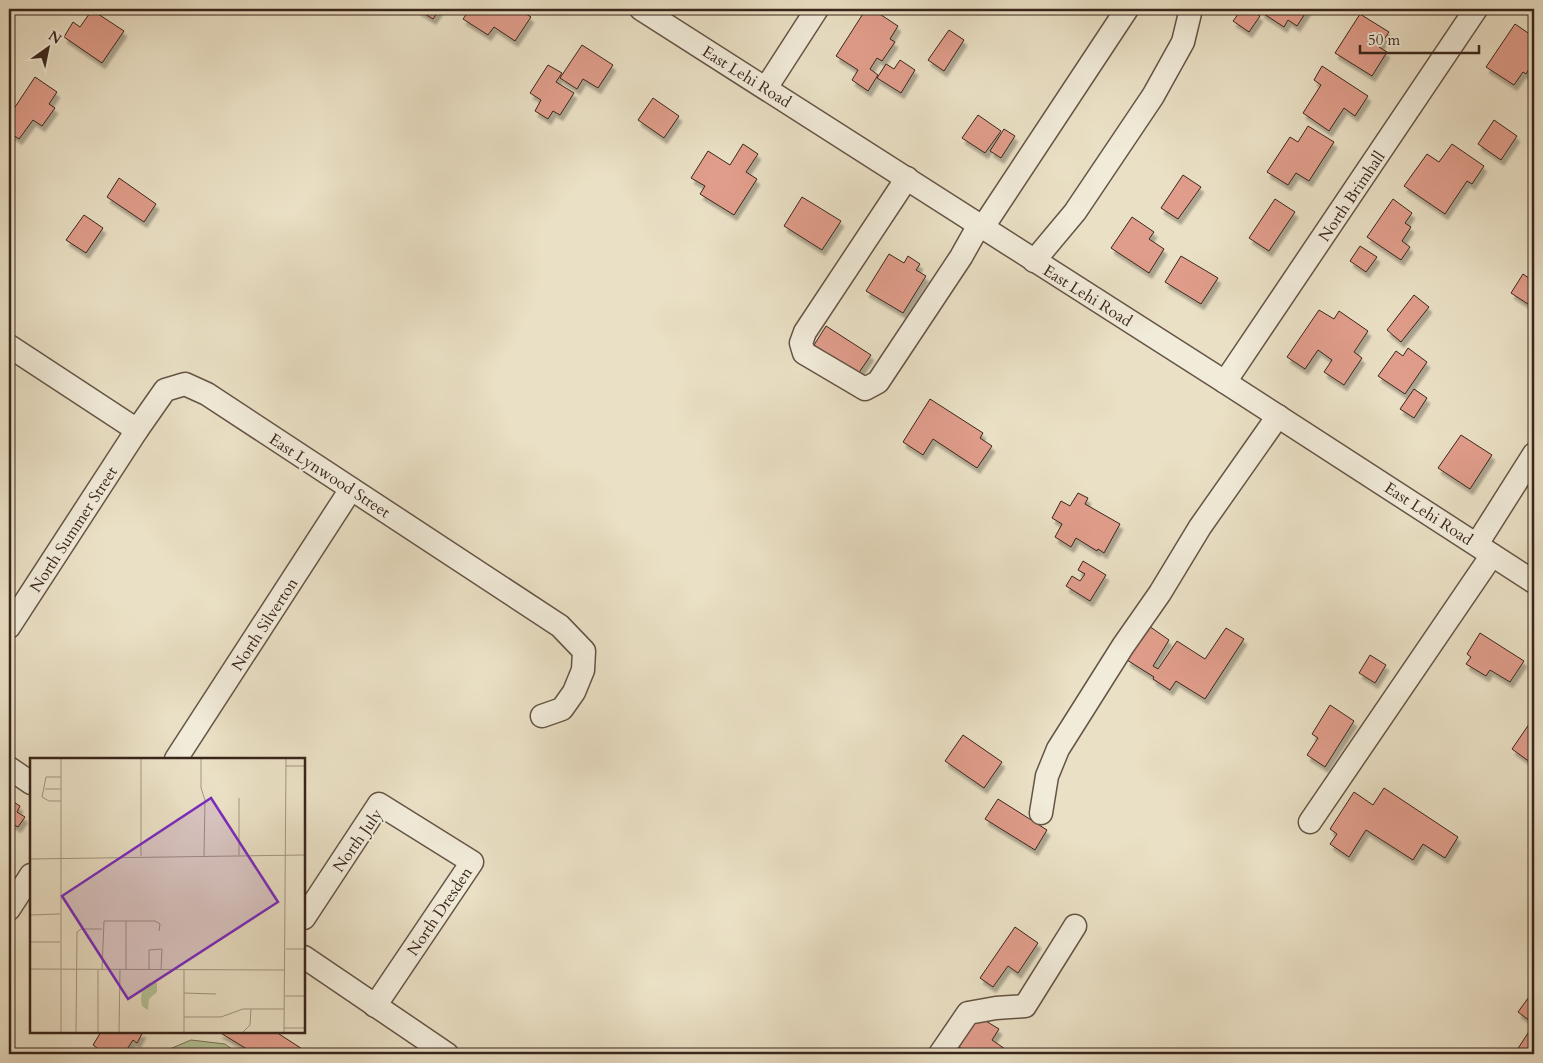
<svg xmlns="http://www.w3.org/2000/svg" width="1543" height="1063" font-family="Cardo,serif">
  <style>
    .green { fill: #b4c397; stroke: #767459 }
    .building { fill: #e09d8b; stroke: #39251b; filter: url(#shadow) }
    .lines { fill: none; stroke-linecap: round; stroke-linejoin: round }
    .minor-casing { stroke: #655446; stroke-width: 25 }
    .minor { stroke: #f1ebd9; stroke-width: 22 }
    .labels { text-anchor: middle; stroke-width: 4; stroke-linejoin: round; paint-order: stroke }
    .street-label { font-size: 16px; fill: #39251b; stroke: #f1ebd9 }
    .inset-road { fill: none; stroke: #a39581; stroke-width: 1 }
    .view { fill: #7b2cbf; fill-opacity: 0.15; stroke: #7b2cbf; stroke-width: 2.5 }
    .inset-edge { fill: none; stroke: #39251b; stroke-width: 2.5 }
  </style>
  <defs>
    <filter id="shadow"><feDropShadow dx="3" dy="5.5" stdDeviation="1" flood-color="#0004"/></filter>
  </defs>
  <rect width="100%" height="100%" fill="#eae0c5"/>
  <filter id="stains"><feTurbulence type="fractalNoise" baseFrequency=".004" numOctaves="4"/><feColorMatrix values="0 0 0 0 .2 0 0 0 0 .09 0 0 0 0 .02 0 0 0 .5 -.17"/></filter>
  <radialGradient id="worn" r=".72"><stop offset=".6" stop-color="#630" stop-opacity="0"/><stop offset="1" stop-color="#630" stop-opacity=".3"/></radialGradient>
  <!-- green -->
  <polygon class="green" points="191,1040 225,1044 239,1054 158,1054"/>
  <!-- building -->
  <g class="building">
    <polygon points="417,9 440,9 433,19"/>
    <polygon points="470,9 518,9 531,17 515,41 494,27 488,35 463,19"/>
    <polygon points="866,9 872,9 898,26 890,39 895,42 882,61 877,58 870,69 878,75 868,91 852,80 858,70 836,56"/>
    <polygon points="1242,9 1250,9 1260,16 1249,32 1233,21"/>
    <polygon points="1263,9 1308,9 1297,26 1288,20 1284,27 1261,12"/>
    <polygon points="92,10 124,31 102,63 64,37 73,22 80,27"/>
    <polygon points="1360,14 1389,32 1379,47 1387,52 1372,76 1335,53"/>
    <polygon points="1515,24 1534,37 1534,61 1526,74 1523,72 1514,85 1486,67"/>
    <polygon points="949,30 964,40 944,71 928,60"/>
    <polygon points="582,45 613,65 598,88 583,79 577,89 560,78"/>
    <polygon points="900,60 915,70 901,93 877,78 886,64 894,69"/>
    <polygon points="548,65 562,73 556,82 574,93 560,115 553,111 548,119 535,111 541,100 530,93"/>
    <polygon points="1322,66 1368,96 1355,116 1344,108 1329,131 1303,113 1321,85 1314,80"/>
    <polygon points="35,77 57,92 49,104 55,108 42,126 33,120 19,139 9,132 9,116"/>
    <polygon points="653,98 679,116 664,138 638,120"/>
    <polygon points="978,115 1001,131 985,153 962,138"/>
    <polygon points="1494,120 1517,136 1501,160 1478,144"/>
    <polygon points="1308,126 1334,142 1309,181 1296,173 1288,185 1267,172 1290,137 1298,142"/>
    <polygon points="1004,129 1015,136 1001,158 990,151"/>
    <polygon points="743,144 758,154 746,172 757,179 734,215 700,194 705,186 691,178 708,151 730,165"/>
    <polygon points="1452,144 1484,166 1472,184 1467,181 1445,214 1404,186 1427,154 1439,162"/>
    <polygon points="1183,175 1201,187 1178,219 1161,208"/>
    <polygon points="119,178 156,204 144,222 107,197"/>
    <polygon points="802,197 841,221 822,250 784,226"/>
    <polygon points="1275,199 1295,212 1269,251 1249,238"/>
    <polygon points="1393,199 1412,213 1405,223 1411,227 1402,241 1410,247 1401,260 1367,237"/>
    <polygon points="84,215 103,228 86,253 66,240"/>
    <polygon points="1132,217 1154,232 1149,239 1164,249 1149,273 1111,248"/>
    <polygon points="1360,246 1377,257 1366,272 1350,261"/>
    <polygon points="889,254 904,263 908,256 920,264 916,270 926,276 903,313 866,291"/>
    <polygon points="1181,256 1218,278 1201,304 1165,282"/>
    <polygon points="1523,274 1533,281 1534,279 1534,308 1511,293"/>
    <polygon points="1414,295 1429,307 1401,342 1387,330"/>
    <polygon points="1319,310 1334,319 1339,311 1368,331 1354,352 1362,358 1344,385 1324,372 1332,360 1318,350 1305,369 1287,357"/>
    <polygon points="826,326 871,355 858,374 814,345"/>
    <polygon points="1408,348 1427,362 1405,394 1378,376 1396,351 1403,356"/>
    <polygon points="1414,389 1427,398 1414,418 1400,409"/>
    <polygon points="930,399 983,433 980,438 992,446 977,468 933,439 923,455 903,442"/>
    <polygon points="1461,435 1492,455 1470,489 1438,468"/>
    <polygon points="1078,493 1088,498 1085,504 1120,524 1104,553 1098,549 1097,551 1076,538 1071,547 1055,537 1062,524 1052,518 1061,501 1070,506"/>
    <polygon points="1083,561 1106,575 1090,601 1066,586 1072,576 1080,581 1085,574 1078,570"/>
    <polygon points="1149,626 1169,640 1153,666 1158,669 1177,641 1205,659 1226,628 1244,639 1205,699 1176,681 1170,690 1153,679 1154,677 1127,660"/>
    <polygon points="1480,633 1524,661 1510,682 1490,670 1486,676 1466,664 1471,657 1467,654"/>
    <polygon points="1370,655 1386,665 1375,683 1359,673"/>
    <polygon points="1330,705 1354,721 1325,767 1307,755 1318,738 1312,734"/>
    <polygon points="1534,717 1534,765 1512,749"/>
    <polygon points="963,735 1002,762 984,788 945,761"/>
    <polygon points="1384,788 1458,837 1445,858 1423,844 1413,860 1366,830 1349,857 1330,844 1337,834 1330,829 1354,792 1373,805"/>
    <polygon points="9,799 20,806 17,812 25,817 18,827 9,822"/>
    <polygon points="998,799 1047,830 1035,850 985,819"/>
    <polygon points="1015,927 1038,943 1018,973 1008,966 993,987 980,978"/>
    <polygon points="1534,990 1534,1024 1518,1012"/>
    <polygon points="976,1015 999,1029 992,1040 1008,1051 1006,1054 971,1054 957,1046"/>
    <polygon points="1530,1030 1534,1033 1534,1054 1516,1054 1515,1053"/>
    <polygon points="101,1032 143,1032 137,1043 133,1040 124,1054 93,1054 97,1048 93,1045"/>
    <polygon points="219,1032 276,1032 310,1054 262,1054 260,1053 258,1054 255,1054"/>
  </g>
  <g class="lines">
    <!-- minor casing -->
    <g class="minor-casing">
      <g id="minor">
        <polyline points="641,9 1225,382 1534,582"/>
        <polyline points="766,88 817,9"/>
        <polyline points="907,178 805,332 801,343 804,353 865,389 878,382 961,257 979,225"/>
        <polyline points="983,227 1127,9"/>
        <polyline points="1034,261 1075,212 1153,96 1183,42 1191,9"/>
        <polyline points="9,346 137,430"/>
        <polyline points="1225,382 1476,9"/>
        <polyline points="1477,544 1534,454"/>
        <polyline points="9,627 137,430 165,390 185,384 207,394 560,626 584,651 583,670 574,692 562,709 542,716"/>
        <polyline points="176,759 351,489"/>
        <polyline points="9,768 31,783"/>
        <polyline points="1041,813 1047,776 1058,749 1123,646 1160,593 1200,527 1278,416"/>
        <polyline points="1310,822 1492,555"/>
        <polyline points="9,909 31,875"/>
        <polyline points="304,918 379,804 472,862 375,1006"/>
        <polyline points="304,957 447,1054"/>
        <polyline points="940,1054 968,1013 996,1008 1025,1006 1075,926"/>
      </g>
    </g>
    <!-- minor -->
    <use href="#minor" class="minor"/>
  </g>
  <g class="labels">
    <!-- street labels -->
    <g class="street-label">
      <text transform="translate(747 76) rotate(32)" y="6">East Lehi Road</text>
      <text transform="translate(1351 196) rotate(-56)" y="6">North Brimhall</text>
      <text transform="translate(1088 295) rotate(32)" y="6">East Lehi Road</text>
      <text transform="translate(330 475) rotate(33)" y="6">East Lynwood Street</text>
      <text transform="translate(1429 513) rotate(33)" y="6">East Lehi Road</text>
      <text transform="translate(73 529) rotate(-57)" y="6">North Summer Street</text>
      <text transform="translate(264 624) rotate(-57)" y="6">North Silverton</text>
      <text transform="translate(357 840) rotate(-55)" y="6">North July</text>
      <text transform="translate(439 911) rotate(-56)" y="6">North Dresden</text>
    </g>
  </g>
  <!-- overview -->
  <g transform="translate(30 758)">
    <rect width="275" height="275" fill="#eae0c5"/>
    <path d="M 119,225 L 127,225 L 127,234 L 119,241 L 118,252 L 112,248 L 111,241 L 112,231 Z" fill="#b4c397"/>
    <path class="inset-road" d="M 111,1 L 111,98M 171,1 L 171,30 L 175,42 L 174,98M 256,8 L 275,8M 15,31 L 31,31M 209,40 L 209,97M 31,43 L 19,43 L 12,39 L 16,19 L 31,19M 0,101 L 275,97M 0,157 L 30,156M 96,163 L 96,212M 0,184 L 30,184M 256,191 L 275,191M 0,211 L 255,212M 119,211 L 119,192 L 132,191 L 131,212M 72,212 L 74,163 L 125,163 L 130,166 L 129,173M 154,235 L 186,236M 255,238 L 275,238M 154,259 L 191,259 L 213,251 L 254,251M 254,270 L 275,270M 31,274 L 31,1M 46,274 L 47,174 L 51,171 L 72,171M 68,274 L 68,212M 89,274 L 90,212M 154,274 L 154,212M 213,274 L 220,267 L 221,251M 254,274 L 256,1"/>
    <path class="view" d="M 181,40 L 248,144 L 98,241 L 32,138 Z"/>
    <rect width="275" height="275" class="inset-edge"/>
  </g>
  <!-- margin -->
  <rect width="1543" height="1063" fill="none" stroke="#eae0c5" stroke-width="30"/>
  <rect x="10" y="10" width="1523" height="1043" fill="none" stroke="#39251b" stroke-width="2.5"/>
  <rect x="15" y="15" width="1513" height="1033" fill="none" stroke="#39251b"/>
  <!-- north arrow -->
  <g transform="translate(48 48) rotate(33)" stroke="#f1ebd9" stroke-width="4" paint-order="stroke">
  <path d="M0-4L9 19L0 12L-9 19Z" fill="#39251b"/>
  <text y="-8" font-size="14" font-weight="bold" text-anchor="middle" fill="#39251b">N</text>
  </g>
  <!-- scale -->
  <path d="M1360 45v8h119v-8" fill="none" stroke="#39251b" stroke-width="2.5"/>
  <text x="1368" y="45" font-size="15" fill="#39251b" stroke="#f1ebd9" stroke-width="4" paint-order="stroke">50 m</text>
  <rect width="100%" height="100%" filter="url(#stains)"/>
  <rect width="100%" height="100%" fill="url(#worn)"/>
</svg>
